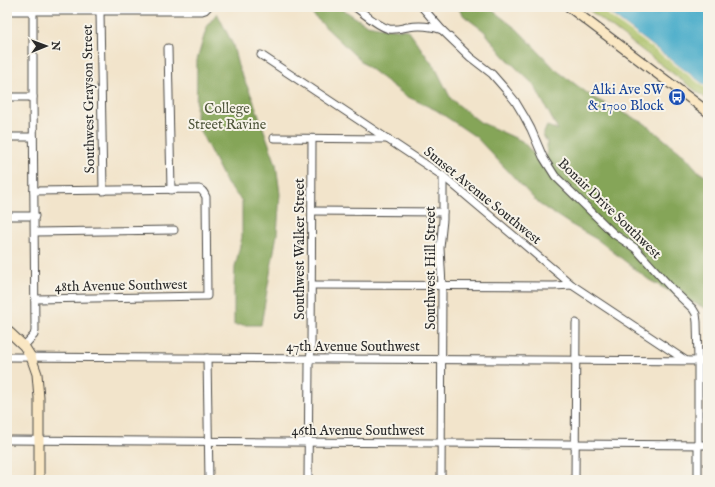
<svg xmlns="http://www.w3.org/2000/svg" width="715" height="487" font-family="'IM FELL English',serif">
  <style>
    .green { fill: #a7be63; stroke: #697447 }
    .forest { fill: #85a559; stroke: #586842 }
    .water { fill: #4badca; stroke: #3b6c7a }
    .pier { fill: #f2e4cb }
    .lines { fill: none; stroke-linecap: round; stroke-linejoin: round }
    .street-casing { stroke: #494743; stroke-width: 9 }
    .secondary-casing { stroke: #494743; stroke-width: 11 }
    .street { stroke: #fff; stroke-width: 7 }
    .secondary { stroke: #fae7c3; stroke-width: 9 }
    .labels { text-anchor: middle; stroke-width: 4; stroke-linejoin: round; paint-order: stroke }
    .transit-label { font-size: 14px; fill: #164399; stroke: #f7f3e8; text-anchor: end }
    .street-label { font-size: 14px; fill: #2b2b2b; stroke: #f7f3e8 }
    .park-label { font-size: 14px; fill: #50573c; stroke: #f7f3e8 }
  </style>
  <rect width="100%" height="100%" fill="#f7f3e8"/>
  <filter id="ink" filterUnits="userSpaceOnUse"><feTurbulence type="fractalNoise" baseFrequency=".025" numOctaves="2"/><feDisplacementMap in="SourceGraphic" scale="8" xChannelSelector="R" yChannelSelector="G"/><feConvolveMatrix kernelMatrix="1 2 1 2 8 2 1 2 1" color-interpolation-filters="sRGB"/></filter>
  <filter id="wash" filterUnits="userSpaceOnUse"><feTurbulence type="fractalNoise" baseFrequency=".012" numOctaves="4" result="noise"/><feDisplacementMap in="SourceGraphic" scale="16" xChannelSelector="R" yChannelSelector="G"/><feGaussianBlur stdDeviation="0.9" result="paint"/><feColorMatrix in="noise" values="0 0 0 0 0 0 0 0 0 0 0 0 0 0 0 0 0 1.4 0 .05"/><feComposite in="paint" operator="in"/></filter>
  <g filter="url(#wash)">
    <rect width="100%" height="100%" fill="#f2e4cb"/>
    <!-- green -->
    <polygon class="green" points="585,7 601,7 708,88 708,100"/>
    <!-- forest -->
    <g class="forest">
      <polygon points="297,7 339,7 367,25 384,28 408,30 437,71 451,99 480,122 522,141 546,167 547,142 543,135 547,126 558,130 534,85 504,56 484,31 464,16 457,7 488,7 518,30 556,70 594,98 644,123 686,157 699,172 708,178 708,309 686,300 649,280 598,240 570,224 539,204 476,137 436,110 406,96 365,65 312,14"/>
      <polygon points="217,13 233,45 238,66 252,97 276,164 280,194 277,234 261,325 234,325 234,288 235,267 242,237 242,201 227,184 196,123 197,60 207,26"/>
    </g>
    <!-- water -->
    <polygon class="water" points="601,7 708,7 708,88"/>
    <!-- pier -->
    <polygon class="pier" points="599,7 601,7 708,88 708,90 600,9"/>
  </g>
  <g filter="url(#ink)">
    <g class="lines">
      <!-- street casing -->
      <g class="street-casing">
        <g id="street">
          <polyline points="101,7 100,12 103,191"/>
          <path d="M 355,7 C 365,14 377,26 389,29 C 396,30 402,28 408,27 C 420,25 431,26 442,30"/>
          <polyline points="422,7 442,30 470,57 492,74 506,90 515,101 524,116 531,129 543,157 555,176 614,234 635,248 673,290 693,309 696,314 697,322 698,360 698,480"/>
          <polyline points="7,11 202,11 205,10 208,7"/>
          <polyline points="168,48 171,190"/>
          <polyline points="261,55 443,176 572,285 685,360"/>
          <polyline points="7,97 33,97"/>
          <polyline points="7,137 33,137"/>
          <polyline points="274,138 388,139"/>
          <path d="M 34,191 L 199,189 C 203,190 204,193 206,197 L 207,296 L 36,299"/>
          <polyline points="312,211 443,212"/>
          <polyline points="7,216 35,216"/>
          <polyline points="35,232 174,230"/>
          <polyline points="312,285 554,286 572,285"/>
          <polyline points="24,346 34,335 35,331 33,97 33,7"/>
          <polyline points="7,357 708,361"/>
          <polyline points="207,358 209,480"/>
          <polyline points="7,440 708,445"/>
          <polyline points="308,480 309,364 311,352 312,139"/>
          <polyline points="441,480 442,286 440,248 443,220 443,176"/>
          <polyline points="575,480 576,323"/>
        </g>
      </g>
      <!-- secondary casing -->
      <g class="secondary-casing">
        <g id="secondary">
          <polyline points="569,7 708,112"/>
          <polyline points="7,330 24,346 31,357 37,374 39,398 39,480"/>
        </g>
      </g>
      <!-- street -->
      <use href="#street" class="street"/>
      <!-- secondary -->
      <use href="#secondary" class="secondary"/>
    </g>
  </g>
  <!-- icons -->
  <defs>
    <g id="bus-disc" transform="scale(0.9)"><circle r="9.5" fill="#1a4fb4" stroke="#f7f3e8"/><path d="M-5-6H5V4H4V6H2V4H-2V6H-4V4H-5ZM-3.5-4V0h7V-4ZM-3.5 1.2v1.5H-2V1.2ZM2 1.2v1.5H3.5V1.2Z" fill="#fff"/></g>
  </defs>
  <g fill-rule="evenodd">
    <use href="#bus-disc" x="677" y="97"/>
  </g>
  <g class="labels">
    <!-- transit labels -->
    <g class="transit-label">
      <text x="664" y="94">Alki Ave SW<tspan x="664" dy="16">&amp; 1700 Block</tspan></text>
    </g>
    <!-- street labels -->
    <g class="street-label">
      <text transform="translate(88 99) rotate(-91)" y="5">Southwest Grayson Street</text>
      <text transform="translate(483 195) rotate(39)" y="5">Sunset Avenue Southwest</text>
      <text transform="translate(610 208) rotate(44)" y="5">Bonair Drive Southwest</text>
      <text transform="translate(299 249) rotate(-90)" y="5">Southwest Walker Street</text>
      <text transform="translate(430 268) rotate(-90)" y="5">Southwest Hill Street</text>
      <text transform="translate(121 285) rotate(-1)" y="5">48th Avenue Southwest</text>
      <text x="353" y="351">47th Avenue Southwest</text>
      <text x="358" y="435">46th Avenue Southwest</text>
    </g>
    <!-- park labels -->
    <g class="park-label">
      <text x="227" y="113">College<tspan x="227" dy="16">Street Ravine</tspan></text>
    </g>
  </g>
  <!-- margin -->
  <rect width="715" height="487" fill="none" stroke="#f7f3e8" stroke-width="24"/>
  <!-- north arrow -->
  <g transform="translate(46 46) rotate(89)" stroke="#f7f3e8" stroke-width="3" paint-order="stroke">
  <path d="M0-3L7 15L0 10L-7 15Z" fill="#2b2b2b"/>
  <text y="-6" font-size="11" font-weight="bold" text-anchor="middle" fill="#2b2b2b">N</text>
  </g>
</svg>
